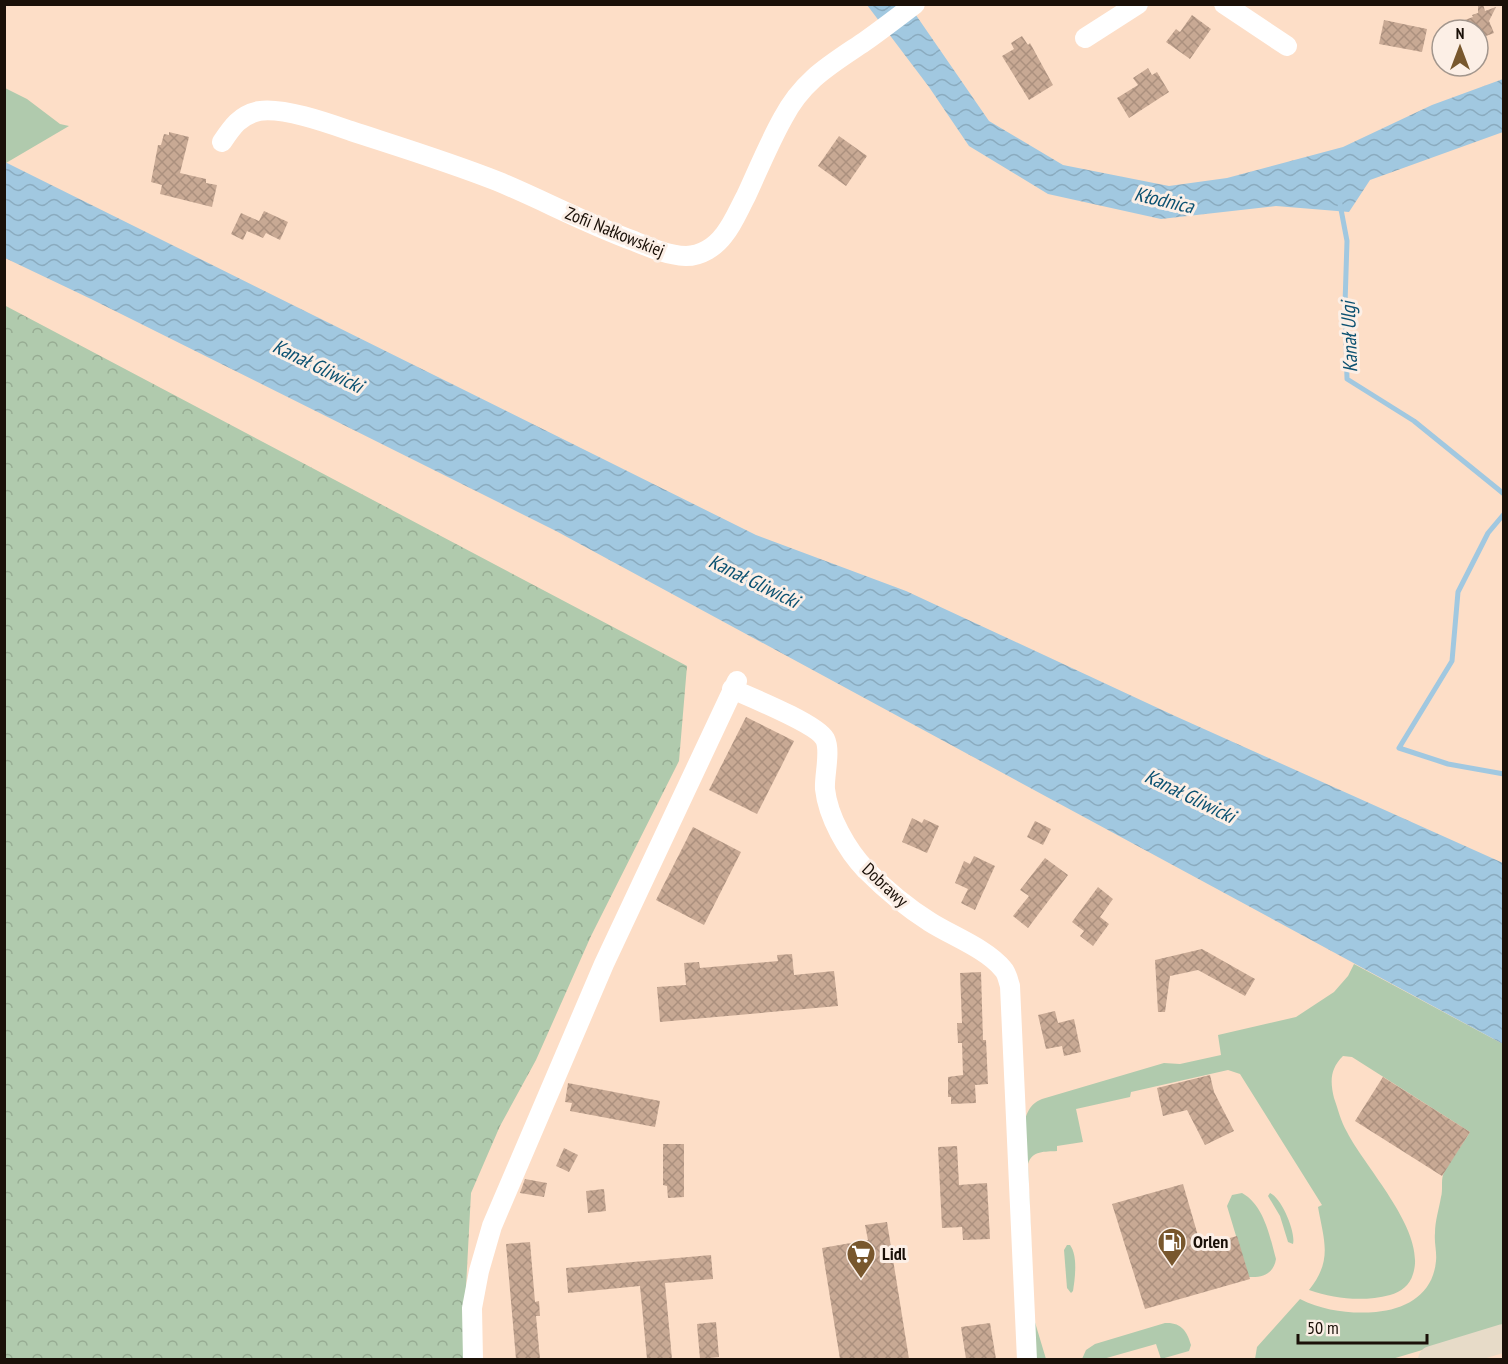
<svg xmlns="http://www.w3.org/2000/svg" width="1508" height="1364" font-family="'PT Sans Narrow',sans-serif">
  <style>
    .green { fill: #b0caad }
    .forest { fill: url(#forest-crowns) }
    .water { fill: url(#water-waves) }
    .lines { fill: none; stroke-linecap: round; stroke-linejoin: round }
    .stream { stroke: #a1c8e0; stroke-width: 5 }
    .building { fill: url(#building-cross-hatch) }
    .street { stroke: #fff; stroke-width: 20 }
    .secondary { stroke: #e7dbc8; stroke-width: 28 }
    .labels { text-anchor: middle; stroke-width: 6; stroke-linejoin: round; paint-order: stroke }
    .street-label { font-size: 18px; fill: #1a1008; stroke: #fcefe6 }
    .poi-label { font-size: 18px; font-weight: bold; fill: #1a1008; stroke: #fcefe6; text-anchor: start }
    .water-label { font-size: 20px; font-style: italic; fill: #0b5171; stroke: #fcefe6 }
  </style>
  <defs>
    <pattern id="forest-crowns" width="20" height="18" patternUnits="userSpaceOnUse" patternTransform="scale(1.5)"><rect width="20" height="18" fill="#b0caad"/><path d="M2 6a3 3 0 1 1 6 0M12 15a3 3 0 1 1 6 0" fill="none" stroke="#97ac93"/></pattern>
    <pattern id="water-waves" width="16" height="10" patternUnits="userSpaceOnUse" patternTransform="scale(1.5)"><rect width="16" height="10" fill="#a1c8e0"/><path d="M0 5q4-4 8 0t8 0" fill="none" stroke="#8aabbf"/></pattern>
    <pattern id="building-cross-hatch" width="8" height="8" patternUnits="userSpaceOnUse" patternTransform="scale(1.5)"><rect width="8" height="8" fill="#c8a994"/><path d="M0 0l8 8M0 8l8-8" fill="none" stroke="#ab907e"/></pattern>
  </defs>
  <rect width="100%" height="100%" fill="#fddec7"/>
  <!-- green -->
  <g class="green">
    <polygon points="5,88 27,99 60,124 69,126 6,163 5,162"/>
    <path d="M 1354,964 L 1503,1044 L 1503,1326 L 1392,1359 L 1255,1359 L 1257,1347 L 1300,1299 C 1324,1311 1350,1314 1376,1312 C 1407,1309 1433,1294 1436,1261 C 1437,1252 1434,1243 1435,1233 C 1435,1221 1439,1209 1441,1197 C 1443,1190 1441,1181 1443,1175 C 1449,1160 1462,1146 1470,1132 L 1352,1057 L 1343,1056 C 1330,1069 1330,1081 1334,1098 C 1338,1109 1341,1122 1347,1132 C 1366,1169 1427,1232 1413,1274 C 1410,1285 1401,1292 1390,1295 C 1363,1302 1335,1299 1309,1290 C 1333,1260 1324,1241 1318,1207 L 1322,1205 L 1240,1074 L 1228,1070 L 1131,1092 L 1130,1097 L 1076,1109 L 1083,1142 L 1057,1146 L 1057,1151 C 1045,1152 1032,1150 1028,1164 L 1034,1319 L 1046,1359 L 1029,1360 L 1022,1131 C 1026,1117 1027,1105 1042,1099 L 1164,1063 L 1180,1064 L 1221,1055 L 1218,1035 L 1296,1017 L 1334,992 L 1348,976 Z"/>
    <path d="M 1242,1193 C 1264,1205 1270,1237 1276,1259 C 1274,1273 1263,1278 1249,1277 L 1246,1269 L 1227,1206 L 1232,1195 Z"/>
    <path d="M 1270,1193 C 1282,1198 1296,1233 1293,1244 L 1288,1242 L 1280,1216 L 1268,1196 Z"/>
    <path d="M 1067,1245 L 1070,1245 C 1078,1256 1075,1278 1073,1291 L 1071,1293 L 1067,1288 L 1064,1250 Z"/>
    <path d="M 1165,1323 C 1181,1322 1187,1331 1191,1345 L 1189,1351 L 1161,1359 L 1156,1344 L 1103,1359 L 1082,1359 L 1086,1350 L 1095,1344 Z"/>
  </g>
  <!-- forest -->
  <polygon class="forest" points="4,305 687,666 679,761 591,936 536,1060 500,1126 471,1193 464,1325 465,1359 5,1359"/>
  <!-- water -->
  <g class="water">
    <polygon points="867,5 909,5 989,121 1063,165 1169,186 1227,178 1343,147 1432,105 1503,79 1503,132 1370,180 1349,212 1276,206 1161,219 1048,194 969,146 929,87"/>
    <polygon points="5,162 756,535 906,591 1175,716 1503,863 1503,1044 556,531 91,299 5,258"/>
  </g>
  <g class="lines">
    <!-- stream -->
    <g class="stream">
      <polyline points="1340,204 1347,241 1345,304 1347,379 1414,421 1504,494"/>
      <polyline points="1504,514 1488,533 1458,592 1452,661 1399,748 1448,764 1504,774"/>
    </g>
  </g>
  <!-- building -->
  <g class="building">
    <polygon points="1478,4 1483,4 1485,11 1496,7 1489,21 1494,33 1478,39 1478,30 1444,30 1443,28 1473,17 1472,15 1478,13"/>
    <polygon points="1192,15 1211,29 1190,59 1166,42 1176,29 1180,32"/>
    <polygon points="1384,20 1427,29 1422,52 1379,44"/>
    <polygon points="1022,36 1028,45 1030,43 1053,85 1029,100 1002,56 1014,49 1011,43"/>
    <polygon points="1148,68 1152,75 1157,72 1169,92 1129,118 1117,98 1138,85 1133,78"/>
    <polygon points="169,132 189,137 180,173 206,179 206,183 217,185 212,207 160,194 162,185 151,182 158,145 161,145 164,134 169,135"/>
    <polygon points="839,136 867,156 846,186 818,166"/>
    <polygon points="264,211 288,222 280,240 266,233 263,238 247,231 243,240 231,234 241,213 259,221"/>
    <polygon points="746,717 794,741 757,814 709,790"/>
    <polygon points="912,818 922,823 924,819 939,826 927,853 902,842"/>
    <polygon points="1035,821 1051,829 1043,845 1027,837"/>
    <polygon points="693,827 741,852 704,925 656,900"/>
    <polygon points="974,856 995,866 975,910 961,903 968,889 955,883 964,861 970,864"/>
    <polygon points="1045,858 1068,875 1028,928 1013,916 1029,896 1020,890"/>
    <polygon points="1098,887 1113,899 1100,917 1109,924 1093,946 1080,936 1084,931 1072,922"/>
    <polygon points="1202,949 1255,979 1245,996 1198,970 1170,976 1165,1012 1158,1012 1155,960"/>
    <polygon points="792,954 794,975 834,971 838,1006 660,1022 657,987 686,985 684,963 699,962 700,968 778,961 777,955"/>
    <polygon points="981,972 983,1040 986,1040 988,1084 975,1085 976,1103 951,1104 951,1097 948,1097 948,1077 963,1075 962,1043 958,1043 957,1023 962,1023 960,973"/>
    <polygon points="1055,1011 1058,1023 1074,1019 1081,1052 1064,1056 1062,1046 1046,1049 1038,1015"/>
    <polygon points="1210,1075 1214,1092 1234,1131 1205,1145 1187,1110 1163,1116 1157,1088"/>
    <polygon points="1383,1077 1470,1132 1442,1176 1355,1121"/>
    <polygon points="568,1083 660,1101 655,1127 570,1111 572,1103 565,1102"/>
    <polygon points="663,1144 684,1144 684,1197 668,1198 667,1186 663,1185"/>
    <polygon points="957,1146 959,1185 987,1183 990,1239 963,1240 962,1227 942,1228 938,1147"/>
    <polygon points="564,1148 578,1155 569,1172 556,1166"/>
    <polygon points="525,1179 547,1183 544,1197 520,1193"/>
    <polygon points="1183,1184 1201,1246 1237,1236 1250,1279 1145,1309 1112,1204"/>
    <polygon points="604,1189 606,1211 588,1213 586,1191"/>
    <polygon points="887,1222 909,1359 840,1359 822,1248 868,1240 865,1225"/>
    <polygon points="530,1242 535,1302 539,1301 540,1316 536,1316 540,1359 516,1359 506,1244"/>
    <polygon points="711,1255 713,1279 665,1283 672,1359 647,1359 640,1286 568,1293 566,1268"/>
    <polygon points="716,1322 719,1357 700,1359 697,1324"/>
    <polygon points="990,1323 996,1359 966,1359 961,1327"/>
  </g>
  <g class="lines">
    <!-- street -->
    <g class="street">
      <polyline points="1224,4 1287,46"/>
      <polyline points="1085,38 1138,4"/>
      <path d="M 222,142 C 232,127 240,115 259,111 C 283,107 328,123 351,131 C 400,147 449,162 497,181 C 543,200 587,224 634,241 C 651,248 667,255 686,256 C 701,256 715,247 724,235 C 733,224 739,209 746,196 C 758,170 769,143 783,118 C 803,80 830,65 864,42 C 881,30 898,17 915,4"/>
      <path d="M 732,689 C 750,697 817,724 825,739 C 831,751 824,776 825,789 C 828,817 847,850 866,870 C 886,890 906,907 930,922 C 952,936 987,949 1003,969 C 1007,973 1008,980 1010,986 L 1027,1360"/>
      <polyline points="473,1360 472,1308 479,1271 492,1226 604,964 737,681"/>
    </g>
    <!-- secondary -->
    <polyline class="secondary" points="1432,1360 1504,1338"/>
  </g>
  <!-- icons -->
  <defs>
    <g id="fuel-pin" transform="scale(1.5)"><path d="M0 17L-7.5 6A9.5 9.5 0 1 1 7.5 6Z" fill="#78572d" stroke="#fcefe6"/><path d="M-5.5-6h7V0h2V4h1.3V-2.5L3-4.5l.8-.8L6-3V5H2.5V1h-1V6h-7ZM-4.2-4.7v3.2H.2V-4.7Z" fill="#fff"/></g>
    <g id="supermarket-pin" transform="scale(1.5)"><path d="M0 17L-7.5 6A9.5 9.5 0 1 1 7.5 6Z" fill="#78572d" stroke="#fcefe6"/><path d="M-6-5.5h2.5l.6 2H6L4.5 2H-2.5L-4.4-4H-6ZM-1.5 3.2a1.3 1.3 0 1 0 .1 0ZM3 3.2a1.3 1.3 0 1 0 .1 0Z" fill="#fff"/></g>
  </defs>
  <g fill-rule="evenodd">
    <use href="#fuel-pin" x="1172" y="1242"/>
    <use href="#supermarket-pin" x="861" y="1254"/>
  </g>
  <g class="labels">
    <!-- street labels -->
    <g class="street-label">
      <text transform="translate(615 232) rotate(22)" y="6">Zofii Nałkowskiej</text>
      <text transform="translate(885 885) rotate(43)" y="6">Dobrawy</text>
    </g>
    <!-- poi labels -->
    <g class="poi-label">
      <text x="1193" y="1248">Orlen</text>
      <text x="882" y="1260">Lidl</text>
    </g>
    <!-- water labels -->
    <g class="water-label">
      <text transform="translate(1164 200) rotate(13)" y="7">Kłodnica</text>
      <text transform="translate(1349 337) rotate(-92)" y="7">Kanał Ulgi</text>
      <text transform="translate(318 366) rotate(26)" y="7">Kanał Gliwicki</text>
      <text transform="translate(754 581) rotate(26)" y="7">Kanał Gliwicki</text>
      <text transform="translate(1190 796) rotate(26)" y="7">Kanał Gliwicki</text>
    </g>
  </g>
  <!-- border -->
  <rect width="1508" height="1364" fill="none" stroke="#1a1008" stroke-width="12"/>
  <!-- north arrow -->
  <g transform="translate(1460 48)"><circle r="28" fill="#fcefe6" stroke="#a2968d" stroke-width="1.5"/>
  <path d="M0-4.5L10 22L0 15L-10 22Z" fill="#78572d"/>
  <text y="-9" font-size="16" font-weight="bold" text-anchor="middle" fill="#1a1008">N</text>
  </g>
  <!-- scale -->
  <path d="M1298 1334v9h129v-9" fill="none" stroke="#1a1008" stroke-width="3"/>
  <text x="1307" y="1334" font-size="18" fill="#1a1008" stroke="#fcefe6" stroke-width="4.5" paint-order="stroke">50 m</text>
</svg>
